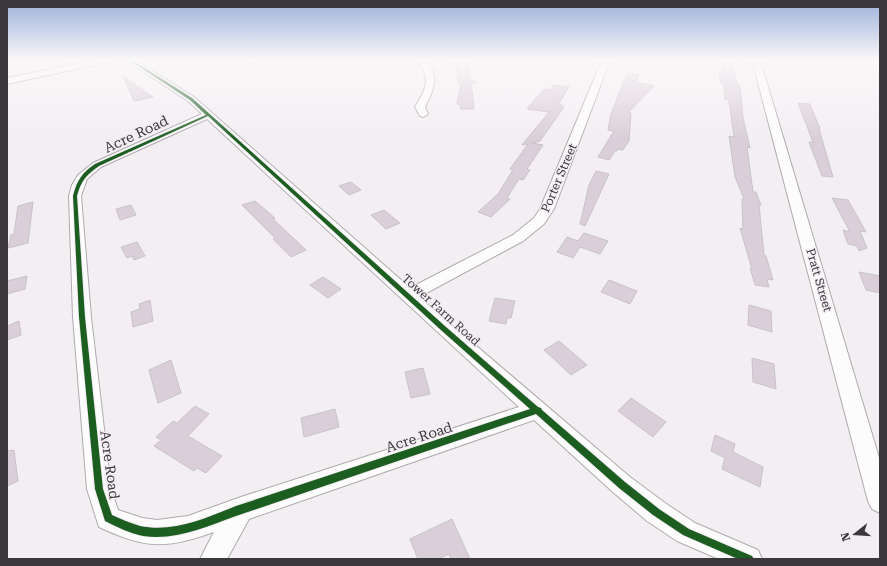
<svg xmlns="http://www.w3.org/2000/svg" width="887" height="566" font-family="'Roboto Serif',serif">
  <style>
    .building { fill: #dacfd8; stroke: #c7c3c6 }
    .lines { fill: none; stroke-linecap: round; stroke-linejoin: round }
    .minor-casing { stroke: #aeaaad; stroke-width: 2 }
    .minor { fill: #fdfcfd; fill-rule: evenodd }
    .cycleway-casing { stroke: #f4edf3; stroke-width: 2 }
    .cycleway { fill: #1b5e20; fill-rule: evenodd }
    .labels { text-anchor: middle; stroke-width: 3; stroke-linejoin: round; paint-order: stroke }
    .street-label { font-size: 12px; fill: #3b383b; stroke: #f4edf3 }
    .near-street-label { font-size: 14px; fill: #3b383b; stroke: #f4edf3 }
  </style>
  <rect width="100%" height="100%" fill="#f3eef2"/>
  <!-- building -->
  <g class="building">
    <polygon points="466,60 469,60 470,77 476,83 471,83 474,109 460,109 461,105 457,104 461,83 458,83 456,63 464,70"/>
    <polygon points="721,60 731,61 738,85 740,86 743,118 750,148 747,147 753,192 756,192 761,205 759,205 764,255 766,256 773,280 767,279 769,287 755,285 750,268 752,269 740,228 743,229 742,199 744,199 735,177 729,136 734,137 729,100 725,99 724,84 721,84 719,72 723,73"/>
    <polygon points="627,73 639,75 636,82 654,86 628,113 631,113 629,141 623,150 618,149 617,151 615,151 609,160 598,157 614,131 608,130 611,114"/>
    <polygon points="123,76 153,97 134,101"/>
    <polygon points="554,85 569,87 559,103 564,107 540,141 532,143 543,145 527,169 530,170 523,180 519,179 507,198 510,199 491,217 478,212 498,194 513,170 510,169 528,144 522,145 549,112 527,109 544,89 550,90"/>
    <polygon points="798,103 810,104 820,129 819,129 833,177 822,176 809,142 813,142"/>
    <polygon points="596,171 609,174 585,226 580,224 589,185"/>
    <polygon points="351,182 361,190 349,195 339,186"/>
    <polygon points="832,198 848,200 866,232 860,231 867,248 859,251 857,246 848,244 843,230 850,232"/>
    <polygon points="255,201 275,218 273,219 306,250 291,257 273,239 275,238 242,205"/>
    <polygon points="33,202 28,243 8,248 11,235 14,234 18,206"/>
    <polygon points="131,205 136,215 120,220 116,209"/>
    <polygon points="384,210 400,223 386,229 371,215"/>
    <polygon points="584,233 608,241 600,254 580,247 573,258 557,252 567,237 578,241"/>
    <polygon points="137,242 145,256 134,260 132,256 127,258 121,247"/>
    <polygon points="859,272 880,276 880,293 866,290"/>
    <polygon points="27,276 25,289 7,294 7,281"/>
    <polygon points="323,277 341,289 328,298 310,285"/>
    <polygon points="609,280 637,291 630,304 601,292"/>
    <polygon points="495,298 515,301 511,318 507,318 506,324 489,321"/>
    <polygon points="150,300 153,321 133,327 131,312 140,309 139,304"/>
    <polygon points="749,305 771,311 772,332 748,325"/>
    <polygon points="19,321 21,335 7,340 7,326"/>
    <polygon points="559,341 587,365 571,375 544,350"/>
    <polygon points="752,358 774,364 776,389 753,382"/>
    <polygon points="171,360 181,393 158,403 149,370"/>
    <polygon points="423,368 430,394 411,398 405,372"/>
    <polygon points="631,398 666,422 653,437 618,411"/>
    <polygon points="195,406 209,414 188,436 222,456 206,473 197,468 194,471 154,446 161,440 156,437 173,421 177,423"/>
    <polygon points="335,409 339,427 304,437 301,418"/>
    <polygon points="715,435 735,444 733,452 763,467 760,487 722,469 725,458 711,451"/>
    <polygon points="14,450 18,481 7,486 7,451"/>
    <polygon points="452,519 470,559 451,559 449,554 438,559 418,559 410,539"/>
  </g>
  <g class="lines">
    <!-- minor casing -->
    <g class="minor-casing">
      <g id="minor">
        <polygon points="96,60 112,60 108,62 7,84 7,78"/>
        <path d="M 126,60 L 135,60 L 194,97 L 410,288 L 513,235 L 534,218 L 540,209 L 602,60 L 610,60 L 554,209 L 544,224 L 523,241 L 419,297 L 630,477 L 665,503 L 695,523 L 758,550 L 762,559 L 719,559 L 677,541 L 647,521 L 614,493 L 534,420 L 249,519 L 227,559 L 200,559 L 214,532 C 167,549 145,549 99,527 L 87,489 L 73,317 L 69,196 L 72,185 L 78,175 L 93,163 L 202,114 L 188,101 ZM 207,119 L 519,407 L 241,497 L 188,516 L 157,520 L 142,518 L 118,510 L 111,489 L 91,317 L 81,196 L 87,179 L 101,167 Z"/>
        <path d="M 417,60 L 425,60 C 440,76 434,90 425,107 L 428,114 L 423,117 L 420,116 L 415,107 C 427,88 431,79 417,60 Z"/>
        <polygon points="752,60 760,60 880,461 880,513 872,509 868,501"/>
      </g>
    </g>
    <!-- minor -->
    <use href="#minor" class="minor"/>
    <!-- cycleway casing -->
    <g class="cycleway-casing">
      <path id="cycleway" d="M 129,60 L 132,60 L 192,98 L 446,327 L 538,407 L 541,408 L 542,410 L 625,482 L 659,509 L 689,529 L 752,556 L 754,559 L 738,559 L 683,535 L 653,515 L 619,488 L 536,414 L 236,516 C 206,527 175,541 143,536 C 129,533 117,527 105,521 L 95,489 L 79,317 L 73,196 C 77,180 82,173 95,164 L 206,115 L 190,100 ZM 208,116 L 442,331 L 530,409 L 236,506 C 206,518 173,533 140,526 C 130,523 121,519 112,515 L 103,489 L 85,317 L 77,196 C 81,181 86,175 99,166 Z"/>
    </g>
    <!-- cycleway -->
    <use href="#cycleway" class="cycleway"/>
  </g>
  <!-- sky -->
  <linearGradient id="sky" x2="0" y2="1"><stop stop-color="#9bb0d9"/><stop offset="0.43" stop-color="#faf7f9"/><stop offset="1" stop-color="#faf7f9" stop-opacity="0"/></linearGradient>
  <rect width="887" height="139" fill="url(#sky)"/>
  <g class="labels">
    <!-- street labels -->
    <g class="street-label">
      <text transform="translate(559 178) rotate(-67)" y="4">Porter Street</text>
      <text transform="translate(819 280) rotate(74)" y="4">Pratt Street</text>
      <text transform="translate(441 310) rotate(42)" y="4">Tower Farm Road</text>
    </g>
    <!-- near-street labels -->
    <g class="near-street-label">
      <text transform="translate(136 134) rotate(-25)" y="5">Acre Road</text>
      <text transform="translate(419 437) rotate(-18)" y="5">Acre Road</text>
      <text transform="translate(110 465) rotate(82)" y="5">Acre Road</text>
    </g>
  </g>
  <!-- border -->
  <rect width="887" height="566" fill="none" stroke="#3b383b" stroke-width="16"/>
  <!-- north arrow -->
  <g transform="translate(855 534) rotate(253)" stroke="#f4edf3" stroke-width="3" paint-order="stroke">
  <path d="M0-3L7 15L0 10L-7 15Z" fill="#3b383b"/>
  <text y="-6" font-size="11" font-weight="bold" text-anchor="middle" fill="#3b383b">N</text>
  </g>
</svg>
